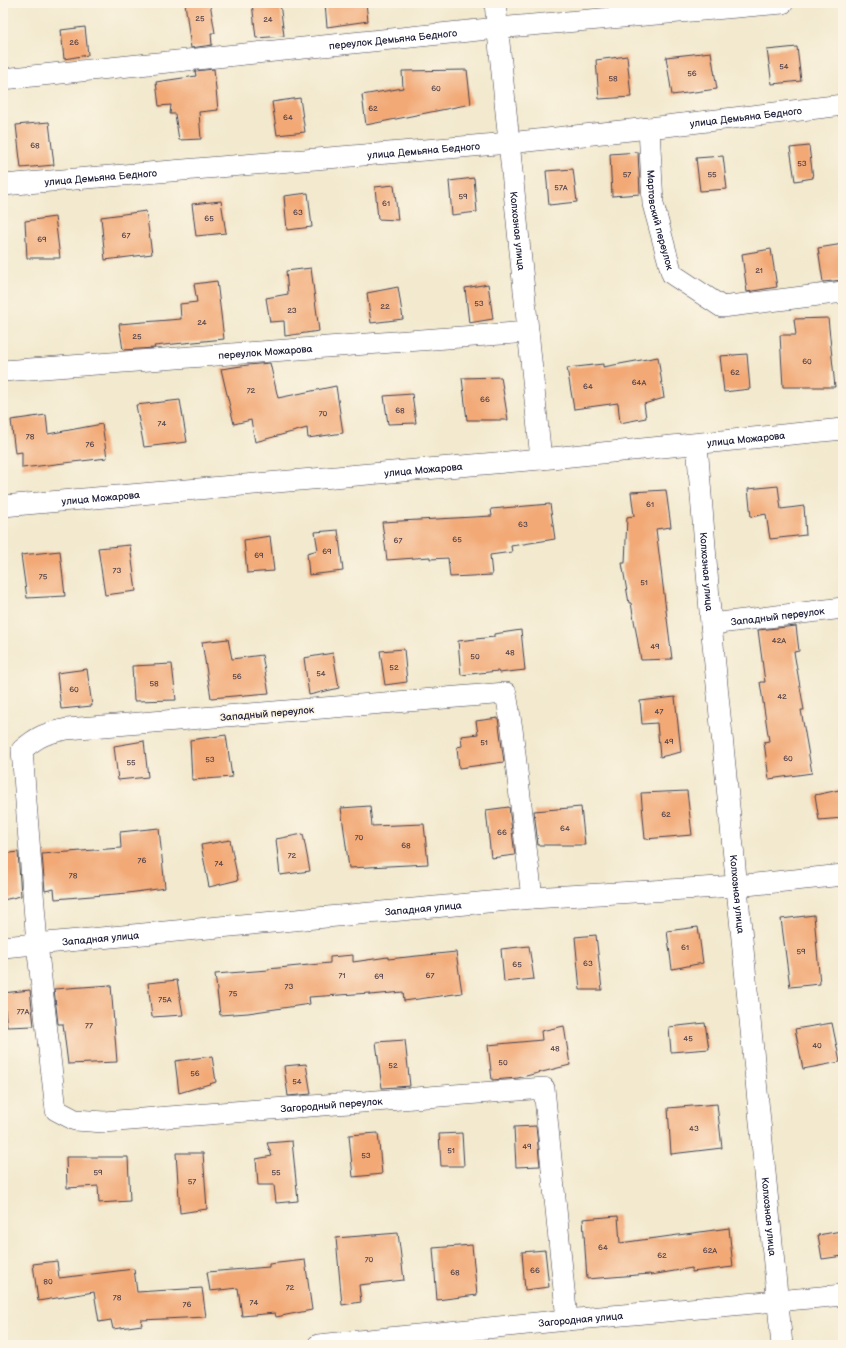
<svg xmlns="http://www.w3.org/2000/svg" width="846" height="1348" font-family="'Balsamiq Sans',sans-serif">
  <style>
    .building { fill: #f2a976 }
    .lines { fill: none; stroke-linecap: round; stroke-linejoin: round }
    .minor-casing { stroke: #414051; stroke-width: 22 }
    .minor { stroke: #fff; stroke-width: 21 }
    .labels { text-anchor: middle; stroke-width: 3.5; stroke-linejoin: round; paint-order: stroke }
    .number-label { font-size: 8px; fill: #56444a }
    .street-label { font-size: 10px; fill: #22223b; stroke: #fcf5e5 }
  </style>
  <rect width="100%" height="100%" fill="#fcf5e5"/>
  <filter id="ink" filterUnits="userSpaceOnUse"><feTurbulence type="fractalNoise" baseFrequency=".025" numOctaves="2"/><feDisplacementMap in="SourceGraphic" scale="8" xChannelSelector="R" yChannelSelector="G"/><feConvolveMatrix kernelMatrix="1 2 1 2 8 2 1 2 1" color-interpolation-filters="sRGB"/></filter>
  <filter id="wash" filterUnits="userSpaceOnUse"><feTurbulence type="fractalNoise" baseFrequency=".012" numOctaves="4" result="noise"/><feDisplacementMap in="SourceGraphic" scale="16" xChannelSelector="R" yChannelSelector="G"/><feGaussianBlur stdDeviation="0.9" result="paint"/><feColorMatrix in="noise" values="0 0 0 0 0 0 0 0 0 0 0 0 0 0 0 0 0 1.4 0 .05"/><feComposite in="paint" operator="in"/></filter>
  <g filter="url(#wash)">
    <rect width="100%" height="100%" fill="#f2e9ce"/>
    <g id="blocks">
      <!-- building -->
      <g class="building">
        <polygon points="185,3 210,3 215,33 211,33 212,45 191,48"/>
        <polygon points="252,3 280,3 284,36 256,38"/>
        <polygon points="325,3 366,3 368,21 327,27"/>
        <polygon points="85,27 88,55 64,59 61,30"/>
        <polygon points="797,47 801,81 772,84 767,50"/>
        <polygon points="711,52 717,89 672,95 666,57"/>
        <polygon points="627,56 631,97 599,99 596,60"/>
        <polygon points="214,69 218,110 199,112 201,139 179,140 175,114 170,114 171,105 159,106 156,82 196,76 195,71"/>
        <polygon points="467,70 471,104 366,125 362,95 403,88 402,71"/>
        <polygon points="300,98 305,132 277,135 272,102"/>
        <polygon points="49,122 54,165 21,168 16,125"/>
        <polygon points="809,146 813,178 795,181 790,148"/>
        <polygon points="638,152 640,194 612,196 610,154"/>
        <polygon points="723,156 727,189 700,191 696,158"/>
        <polygon points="573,169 577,202 549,205 546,171"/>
        <polygon points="474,178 477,212 452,215 449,181"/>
        <polygon points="394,185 398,220 378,219 375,187"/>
        <polygon points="308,193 312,227 287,230 284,196"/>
        <polygon points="221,201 226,233 196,236 192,204"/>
        <polygon points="146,211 152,254 105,260 101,217"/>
        <polygon points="55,217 60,258 27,258 25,221"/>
        <polygon points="843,244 843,280 823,282 818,248"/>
        <polygon points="771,249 777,287 747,292 742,254"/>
        <polygon points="311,268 319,331 285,336 284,321 270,322 266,298 288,294 286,271"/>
        <polygon points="217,281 224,339 154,346 155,348 123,350 119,324 181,319 180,304 197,302 194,284"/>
        <polygon points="488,284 493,319 469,323 465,288"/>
        <polygon points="398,287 403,319 371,323 367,293"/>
        <polygon points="828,318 835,387 783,387 780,335 796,335 794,319"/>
        <polygon points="747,354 750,389 724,392 720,356"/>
        <polygon points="658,357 664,398 644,404 646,418 620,423 618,403 574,409 567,368 603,364 603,367"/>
        <polygon points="270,363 278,398 336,386 343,433 308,438 307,428 255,442 251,420 234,424 221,369 248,365"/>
        <polygon points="501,377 508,420 467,420 462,378"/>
        <polygon points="412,394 416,423 388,424 384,396"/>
        <polygon points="180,400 187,442 144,447 136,405"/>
        <polygon points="46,415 48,434 102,424 107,458 22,468 22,452 15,453 11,420"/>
        <polygon points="778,486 781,509 804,506 806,535 770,539 766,514 751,517 748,489"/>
        <polygon points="666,490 671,527 656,529 672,659 641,660 631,603 629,603 622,563 625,563 627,517 634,516 631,492"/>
        <polygon points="550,504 555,539 511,546 512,552 490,555 492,575 450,577 448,558 430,559 430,557 387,560 382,522 492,516 491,509"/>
        <polygon points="338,530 343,571 309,575 307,553 318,550 315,532"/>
        <polygon points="270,536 274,571 247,573 244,540"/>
        <polygon points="130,545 136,591 105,595 98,548"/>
        <polygon points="60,551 65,596 27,598 21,555"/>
        <polygon points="796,626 799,651 794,652 804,710 801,710 812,773 769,779 764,742 769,741 760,682 765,682 758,630"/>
        <polygon points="521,630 525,670 499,673 498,671 461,675 458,641 494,637 494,634"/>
        <polygon points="228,639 232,659 262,655 269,693 211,698 202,642"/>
        <polygon points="404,649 407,682 385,685 380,651"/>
        <polygon points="333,653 339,688 309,695 304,658"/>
        <polygon points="172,664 176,700 134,701 132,666"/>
        <polygon points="87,669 92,706 61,709 57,673"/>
        <polygon points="675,697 681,752 660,757 657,723 642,724 640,701"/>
        <polygon points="498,718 504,762 459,768 457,747 462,746 461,736 478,734 476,721"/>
        <polygon points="226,735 232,777 192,780 190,740"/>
        <polygon points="144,741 148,777 118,780 114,746"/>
        <polygon points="839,790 843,818 819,820 815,795"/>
        <polygon points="687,791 692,835 645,839 641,793"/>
        <polygon points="370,806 372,826 424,824 428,864 349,868 341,808"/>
        <polygon points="509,807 515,855 491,858 486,810"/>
        <polygon points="581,807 585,845 538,845 534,811"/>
        <polygon points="159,828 165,888 128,893 55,899 54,889 45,891 42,854 121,848 120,832"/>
        <polygon points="303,834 310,871 280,875 276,839"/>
        <polygon points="230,840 238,880 209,887 201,845"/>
        <polygon points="18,852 21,896 3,900 3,854"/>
        <polygon points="814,915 820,984 790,987 781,919"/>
        <polygon points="698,927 703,963 672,969 667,931"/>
        <polygon points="596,935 602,990 580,990 575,937"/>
        <polygon points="529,946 534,979 504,982 501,949"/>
        <polygon points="456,952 462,993 404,1001 403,992 370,995 370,993 309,997 310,1004 248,1013 220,1015 215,974 269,970 268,969 330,963 330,957 353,955 353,962 388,957 388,959"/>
        <polygon points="177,980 183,1015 152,1017 148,983"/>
        <polygon points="111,985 117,1062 68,1064 63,1024 58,1024 54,989"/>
        <polygon points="30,990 34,1026 7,1027 3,993"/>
        <polygon points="705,1023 709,1049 671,1052 669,1027"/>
        <polygon points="832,1023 840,1062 803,1069 795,1029"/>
        <polygon points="564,1026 570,1065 518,1078 492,1080 488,1045 542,1040 541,1031"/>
        <polygon points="405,1040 410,1086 382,1088 376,1042"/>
        <polygon points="212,1056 216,1082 179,1093 175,1061"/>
        <polygon points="306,1064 311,1094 288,1096 284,1066"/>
        <polygon points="717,1104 722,1148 671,1154 668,1108"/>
        <polygon points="536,1126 540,1166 516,1167 514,1127"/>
        <polygon points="378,1133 382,1174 353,1177 349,1135"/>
        <polygon points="462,1133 464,1166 441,1166 439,1134"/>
        <polygon points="292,1141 298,1201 276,1203 274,1185 258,1185 256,1159 272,1156 267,1143"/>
        <polygon points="176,1153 203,1153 207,1209 180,1213"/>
        <polygon points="66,1157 128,1157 130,1201 99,1203 98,1186 67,1188"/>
        <polygon points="618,1216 620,1243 729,1228 733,1267 692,1272 692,1268 651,1275 650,1274 587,1279 583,1219"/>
        <polygon points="841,1231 843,1256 822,1259 818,1235"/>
        <polygon points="398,1233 404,1280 359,1285 361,1302 342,1305 336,1238"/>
        <polygon points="472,1245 477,1295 437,1300 433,1248"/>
        <polygon points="545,1250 549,1287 525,1290 522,1252"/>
        <polygon points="305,1260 312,1310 276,1317 275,1313 242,1316 238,1288 210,1291 207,1272 269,1267 269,1264"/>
        <polygon points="57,1261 59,1278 134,1269 137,1292 202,1288 206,1317 141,1320 142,1325 113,1329 111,1320 99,1322 94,1292 38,1301 33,1264"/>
      </g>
    </g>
  </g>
  <g filter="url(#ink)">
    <use href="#blocks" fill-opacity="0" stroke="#414051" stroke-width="1"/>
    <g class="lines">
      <!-- minor casing -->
      <g class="minor-casing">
        <g id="minor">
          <path id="s1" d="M 495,3 L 541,459"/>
          <path id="s2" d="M 3,79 L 498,28 L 783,3"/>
          <path id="s3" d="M 649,128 L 653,204 L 672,274 L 722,307 L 843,292"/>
          <path id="s4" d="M 3,185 L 509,143 L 649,128 L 843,105"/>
          <path id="s5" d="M 3,371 L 528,332"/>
          <path id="s6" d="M 697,444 L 711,624 L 782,1345"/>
          <path id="s7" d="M 3,506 L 541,459 L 843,429"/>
          <path id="s8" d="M 711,624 L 843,608"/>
          <path id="s9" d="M 532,898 L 512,729 L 506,693 L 67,729 C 46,733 38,736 22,750 L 37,944 L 56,1110 L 75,1120 L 104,1122 L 544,1088 L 567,1320"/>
          <path id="s10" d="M 3,947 L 532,898 L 736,886 L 843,875"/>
          <path id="s11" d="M 318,1345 L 567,1320 L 843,1295"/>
        </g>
      </g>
      <!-- minor -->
      <use href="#minor" class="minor"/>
    </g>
  </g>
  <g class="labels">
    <!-- number labels -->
    <g class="number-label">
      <text x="200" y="21">25</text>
      <text x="268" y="22">24</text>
      <text x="74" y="45">26</text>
      <text x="784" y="69">54</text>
      <text x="692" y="76">56</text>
      <text x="613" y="81">58</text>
      <text x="436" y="91">60</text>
      <text x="373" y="111">62</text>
      <text x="288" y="120">64</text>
      <text x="35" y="148">68</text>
      <text x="802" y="166">53</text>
      <text x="627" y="177">57</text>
      <text x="712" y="177">55</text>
      <text x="561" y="190">57А</text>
      <text x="463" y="199">59</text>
      <text x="386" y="206">61</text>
      <text x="298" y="215">63</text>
      <text x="209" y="221">65</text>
      <text x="126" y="238">67</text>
      <text x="42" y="242">69</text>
      <text x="759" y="273">21</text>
      <text x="479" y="306">53</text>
      <text x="385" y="309">22</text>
      <text x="292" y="313">23</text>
      <text x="202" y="325">24</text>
      <text x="137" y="339">25</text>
      <text x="807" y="364">60</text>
      <text x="735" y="375">62</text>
      <text x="639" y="385">64А</text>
      <text x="588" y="389">64</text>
      <text x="251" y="393">72</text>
      <text x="485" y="402">66</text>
      <text x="400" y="413">68</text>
      <text x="323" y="416">70</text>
      <text x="162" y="426">74</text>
      <text x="30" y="439">78</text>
      <text x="90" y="447">76</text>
      <text x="650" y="507">61</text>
      <text x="523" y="527">63</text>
      <text x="457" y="542">65</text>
      <text x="398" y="543">67</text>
      <text x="327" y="554">69</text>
      <text x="259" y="558">69</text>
      <text x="117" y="573">73</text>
      <text x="43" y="579">75</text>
      <text x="644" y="585">51</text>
      <text x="779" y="643">42А</text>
      <text x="655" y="649">49</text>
      <text x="510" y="655">48</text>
      <text x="475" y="659">50</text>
      <text x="394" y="670">52</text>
      <text x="321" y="676">54</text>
      <text x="237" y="679">56</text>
      <text x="154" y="686">58</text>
      <text x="74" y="692">60</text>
      <text x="782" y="699">42</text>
      <text x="659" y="714">47</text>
      <text x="669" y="744">49</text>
      <text x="484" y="745">51</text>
      <text x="788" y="761">60</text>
      <text x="210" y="762">53</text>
      <text x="131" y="765">55</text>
      <text x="666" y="817">62</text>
      <text x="565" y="831">64</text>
      <text x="502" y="835">66</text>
      <text x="359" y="840">70</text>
      <text x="406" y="848">68</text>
      <text x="292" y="858">72</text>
      <text x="142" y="863">76</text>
      <text x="219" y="866">74</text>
      <text x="73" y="878">78</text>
      <text x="685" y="950">61</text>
      <text x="801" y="954">59</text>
      <text x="588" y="966">63</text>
      <text x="517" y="967">65</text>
      <text x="342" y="978">71</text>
      <text x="430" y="978">67</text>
      <text x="379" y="979">69</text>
      <text x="289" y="989">73</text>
      <text x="233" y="996">75</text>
      <text x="165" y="1002">75А</text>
      <text x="23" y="1014">77А</text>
      <text x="89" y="1028">77</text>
      <text x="688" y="1041">45</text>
      <text x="817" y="1048">40</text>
      <text x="555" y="1051">48</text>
      <text x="503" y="1065">50</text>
      <text x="393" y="1068">52</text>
      <text x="195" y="1076">56</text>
      <text x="297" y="1084">54</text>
      <text x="694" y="1131">43</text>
      <text x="527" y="1149">49</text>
      <text x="451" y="1153">51</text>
      <text x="366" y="1158">53</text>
      <text x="98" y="1175">59</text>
      <text x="276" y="1175">55</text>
      <text x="192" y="1184">57</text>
      <text x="603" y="1250">64</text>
      <text x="710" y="1253">62А</text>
      <text x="662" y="1258">62</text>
      <text x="369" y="1262">70</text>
      <text x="535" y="1273">66</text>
      <text x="455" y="1275">68</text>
      <text x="48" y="1284">80</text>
      <text x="290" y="1290">72</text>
      <text x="117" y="1300">78</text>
      <text x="254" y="1305">74</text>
      <text x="187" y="1307">76</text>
    </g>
    <!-- street labels -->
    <g class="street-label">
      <text dy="4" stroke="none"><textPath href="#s2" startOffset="392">переулок Демьяна Бедного</textPath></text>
      <text dy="4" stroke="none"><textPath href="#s4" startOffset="746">улица Демьяна Бедного</textPath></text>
      <text dy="4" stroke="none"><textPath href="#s4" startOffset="422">улица Демьяна Бедного</textPath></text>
      <text dy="4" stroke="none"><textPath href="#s4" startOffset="98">улица Демьяна Бедного</textPath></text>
      <text dy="4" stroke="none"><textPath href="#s3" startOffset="93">Мартовский переулок</textPath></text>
      <text dy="4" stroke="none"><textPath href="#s1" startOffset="229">Колхозная улица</textPath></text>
      <text dy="4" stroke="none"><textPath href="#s5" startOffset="263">переулок Можарова</textPath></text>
      <text dy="4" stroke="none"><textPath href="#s7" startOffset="746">улица Можарова</textPath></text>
      <text dy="4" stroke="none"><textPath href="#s7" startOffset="422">улица Можарова</textPath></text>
      <text dy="4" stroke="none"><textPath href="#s7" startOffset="98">улица Можарова</textPath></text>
      <text dy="4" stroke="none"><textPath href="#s6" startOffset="128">Колхозная улица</textPath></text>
      <text dy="4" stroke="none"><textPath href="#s8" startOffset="67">Западный переулок</textPath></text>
      <text transform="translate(267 713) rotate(-5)" y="4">Западный переулок</text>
      <text dy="4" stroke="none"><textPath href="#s6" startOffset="452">Колхозная улица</textPath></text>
      <text dy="4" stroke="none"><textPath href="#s10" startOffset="422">Западная улица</textPath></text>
      <text dy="4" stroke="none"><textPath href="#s10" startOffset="98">Западная улица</textPath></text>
      <text dy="4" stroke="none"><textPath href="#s9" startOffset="1338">Загородный переулок</textPath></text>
      <text dy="4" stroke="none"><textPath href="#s6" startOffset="776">Колхозная улица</textPath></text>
      <text dy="4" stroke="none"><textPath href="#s11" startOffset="264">Загородная улица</textPath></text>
    </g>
  </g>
  <!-- margin -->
  <rect width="846" height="1348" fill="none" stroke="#fcf5e5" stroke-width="16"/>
</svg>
